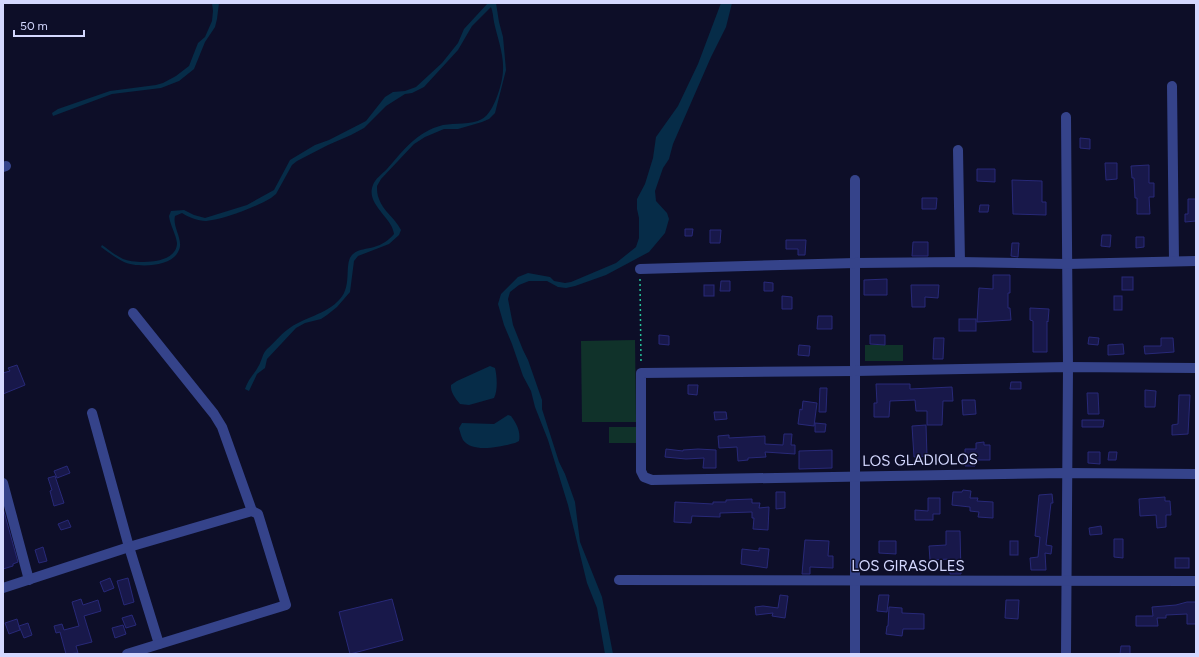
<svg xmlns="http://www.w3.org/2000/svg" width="1199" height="657" font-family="Figtree,sans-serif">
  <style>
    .green { fill: #10322a }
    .water { fill: #062c48 }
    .building { fill: #18184a; stroke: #282978 }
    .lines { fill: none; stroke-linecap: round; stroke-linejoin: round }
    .path { stroke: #25c299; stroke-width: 1.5; stroke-dasharray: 2 3; stroke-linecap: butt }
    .minor { stroke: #35438a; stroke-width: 10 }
    .labels { text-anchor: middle; stroke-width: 3; stroke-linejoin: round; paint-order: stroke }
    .street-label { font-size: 15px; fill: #d4d8ff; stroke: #0d0e28 }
  </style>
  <rect width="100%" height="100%" fill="#0d0e28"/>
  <!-- green -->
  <g class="green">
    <polygon points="635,340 636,422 582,422 581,341"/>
    <rect x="865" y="345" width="38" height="16"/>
    <rect x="609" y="427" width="27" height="16"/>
  </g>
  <!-- water -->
  <g class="water">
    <polygon points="212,3 219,3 217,19 215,27 205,42 194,69 179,81 161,88 112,94 53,116 52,113 58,109 110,91 156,85 163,83 176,76 189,66 198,43 205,37 212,21 213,11"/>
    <path d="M 488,3 L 496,3 L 499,22 L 503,37 L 506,70 L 495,113 L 489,119 L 482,122 L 458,129 L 444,129 L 425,137 L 414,144 L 381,179 L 377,186 C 377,190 377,195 379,199 C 383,211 395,218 401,230 L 399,235 L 389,244 L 358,256 L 354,261 L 350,292 L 337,307 L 327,315 L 321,319 L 305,323 L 296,328 L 267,359 L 265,368 L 257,374 L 249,391 L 245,389 C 249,378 253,376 258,367 C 262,361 262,354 267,349 C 274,343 280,335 287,330 C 303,317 326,315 340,299 C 353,285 343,262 353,254 C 359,249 367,249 374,247 C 382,245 389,240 394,234 C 393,218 365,204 373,185 C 375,179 382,174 387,169 C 404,150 416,132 443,125 C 455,123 471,125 482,119 C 494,113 503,82 503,70 C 504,54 497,37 494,22 C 493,17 493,12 491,7 L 472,26 L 458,50 L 424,87 L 412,93 L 405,94 L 386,106 L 364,128 L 351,135 L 328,145 L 297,161 L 292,165 L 276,194 L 271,198 C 256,207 222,220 206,221 C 198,221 188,217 182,213 L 175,216 C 172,228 185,241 178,252 C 171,267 137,268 124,262 C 116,258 108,252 101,247 L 102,245 C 109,250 115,255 123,259 C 136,264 177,265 177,243 C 176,234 170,225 169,216 L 171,211 L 184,210 L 194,215 L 205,218 L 247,205 L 274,190 L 290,160 L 315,145 L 329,140 L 366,121 L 385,97 L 393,92 L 405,91 L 416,87 L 442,63 L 458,43 L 464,29 Z"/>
    <polygon points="721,3 732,3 726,27 711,57 673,144 669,159 663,168 655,191 656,201 667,213 669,219 665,233 649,252 606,275 575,286 566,288 558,287 547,281 529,281 519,285 510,292 508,299 513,325 523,350 528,360 542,400 542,409 559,462 565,474 575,502 580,542 602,597 613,654 605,654 597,608 587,583 568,505 548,440 535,407 531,391 523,376 512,344 504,325 498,304 501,294 518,277 528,273 550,277 554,281 565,283 571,282 616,263 636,247 639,238 639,218 637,209 637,199 645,184 653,158 656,137 678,106 698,64"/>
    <path d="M 490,366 L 495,368 C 497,376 498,391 494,398 L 469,405 L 460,404 C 456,399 450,392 451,385 L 457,381 Z"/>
    <path d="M 508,415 L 511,416 C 516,423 521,431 519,441 L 515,443 C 502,446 473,454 463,440 C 461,436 460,432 459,428 L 462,423 L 494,424 Z"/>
  </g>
  <!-- building -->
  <g class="building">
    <polygon points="1080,138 1090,139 1090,149 1080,148"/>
    <polygon points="1105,163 1117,163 1117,179 1106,180"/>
    <polygon points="1149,165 1149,183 1154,183 1154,197 1149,197 1150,214 1137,214 1137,198 1135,198 1134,178 1132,178 1131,166"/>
    <polygon points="977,169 995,169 995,182 977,181"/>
    <polygon points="1012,180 1042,181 1042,202 1046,202 1046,215 1013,214"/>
    <polygon points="922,198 937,198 936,209 922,209"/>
    <polygon points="1188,199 1196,199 1196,221 1185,222 1185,214 1188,214"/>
    <polygon points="980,205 989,205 988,212 979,212"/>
    <polygon points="685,229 693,229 692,236 685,236"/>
    <polygon points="710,230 721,230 720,243 710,243"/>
    <polygon points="1102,235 1111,235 1110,247 1101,246"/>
    <polygon points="1136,237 1144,237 1144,247 1136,248"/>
    <polygon points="786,240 806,240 805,255 798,255 798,249 786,249"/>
    <polygon points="913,242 928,242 928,256 912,256"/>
    <polygon points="1012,243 1019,243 1018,257 1011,256"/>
    <polygon points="993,275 1010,275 1010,293 1008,293 1008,308 1010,308 1011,320 977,322 979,288 993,289"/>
    <rect x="1122" y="277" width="11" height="13"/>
    <polygon points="887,279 887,295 864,295 864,280"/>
    <polygon points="721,281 730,281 730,291 720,291"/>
    <polygon points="764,282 773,283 773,291 764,291"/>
    <rect x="704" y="285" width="10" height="11"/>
    <polygon points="911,285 939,285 938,298 925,297 925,307 912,307"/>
    <polygon points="782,296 792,297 792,309 782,309"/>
    <rect x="1114" y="296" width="8" height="14"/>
    <polygon points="1030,308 1049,309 1048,322 1047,321 1047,352 1033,352 1033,321 1030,320"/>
    <polygon points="818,316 832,316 832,329 817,329"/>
    <rect x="959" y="319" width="17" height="12"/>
    <polygon points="659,335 669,336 669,345 659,344"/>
    <polygon points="870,335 885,335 885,345 870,344"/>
    <polygon points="1089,337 1099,338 1098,345 1088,344"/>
    <polygon points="934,338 944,338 943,359 933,359"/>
    <polygon points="1161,338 1173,338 1174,352 1145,354 1144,346 1161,346"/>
    <polygon points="1123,344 1124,354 1108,355 1108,345"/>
    <polygon points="799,345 810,346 809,356 798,355"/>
    <polygon points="17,365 25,385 3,394 3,373 10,371 8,368"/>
    <polygon points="1011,382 1021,382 1021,389 1010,389"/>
    <polygon points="876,384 910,384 910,389 952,387 953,401 943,401 942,425 927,425 927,411 916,411 915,400 890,401 889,417 874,417 874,403 877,403"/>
    <polygon points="688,385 698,385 697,395 688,394"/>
    <polygon points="820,388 827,388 826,412 819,412"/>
    <polygon points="1145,390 1156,391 1155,407 1145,407"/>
    <polygon points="1087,393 1098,393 1099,414 1088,414"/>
    <polygon points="1179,395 1190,395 1188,434 1172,435 1172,425 1178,424"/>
    <polygon points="962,400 975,400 976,414 963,415"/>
    <polygon points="803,401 817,403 814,426 798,424 800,409 802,410"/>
    <polygon points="714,412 726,412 727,419 715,420"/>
    <polygon points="1082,420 1104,420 1103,427 1082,427"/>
    <polygon points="815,423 826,424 825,432 815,432"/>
    <polygon points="926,425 927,456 914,457 912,426"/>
    <polygon points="784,434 792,434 791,445 795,445 795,454 765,452 766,457 748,458 748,460 738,461 737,447 719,448 718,436 729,435 729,438 765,436 765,444 783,445"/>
    <polygon points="984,442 984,445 990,445 990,460 975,460 975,466 965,466 965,449 976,449 976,443"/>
    <polygon points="666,449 683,451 683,450 698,449 716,450 716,468 703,468 704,458 686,459 665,457"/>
    <polygon points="832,450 832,468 799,469 799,451"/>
    <polygon points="1088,452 1100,452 1100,464 1088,463"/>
    <polygon points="1109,452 1117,452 1116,460 1108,460"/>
    <polygon points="67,466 70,473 57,478 54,471"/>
    <polygon points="55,476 64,503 54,506 50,491 52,490 48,478"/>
    <polygon points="963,490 971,491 970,498 978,498 977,501 993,502 993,518 978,517 979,512 970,511 970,507 952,505 953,492 962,492"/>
    <polygon points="776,492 785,492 785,508 776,509"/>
    <polygon points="1052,494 1053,503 1051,503 1046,545 1052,546 1051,554 1045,553 1046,570 1031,570 1030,558 1038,557 1040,537 1035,536 1039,495"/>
    <polygon points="1165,497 1165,501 1170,501 1171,515 1166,515 1166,527 1157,528 1156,515 1140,516 1139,499"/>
    <polygon points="928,498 940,498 940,514 933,514 933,520 915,520 915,510 928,511"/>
    <polygon points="752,499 752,503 760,503 759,508 769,507 768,530 753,529 754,518 752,518 752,512 720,513 720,517 692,516 691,523 674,522 675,502 713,504 713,502 726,502 726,500"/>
    <polygon points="3,508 18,562 13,564 13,566 3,569"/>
    <polygon points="68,520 71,527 61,530 58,524"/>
    <polygon points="1101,526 1102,534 1090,535 1089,528"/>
    <polygon points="946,531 960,531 961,574 950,574 950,559 930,560 929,546 946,545"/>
    <polygon points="1114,539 1123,539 1123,558 1114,557"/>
    <polygon points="805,540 829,541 828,556 833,556 833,568 810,567 810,574 802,574"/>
    <polygon points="879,541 896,541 896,554 879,553"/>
    <rect x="1010" y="541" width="8" height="14"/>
    <polygon points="43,547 47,561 39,563 35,550"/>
    <polygon points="759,548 769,549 767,568 741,564 742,549 759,551"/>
    <rect x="1175" y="558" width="14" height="10"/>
    <polygon points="110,578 114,588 104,592 100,582"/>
    <polygon points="128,578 134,602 124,605 117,581"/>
    <polygon points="780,595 788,596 785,618 772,616 773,613 756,615 755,607 763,606 778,608"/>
    <polygon points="879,595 889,595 887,612 877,611"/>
    <polygon points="81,599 83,605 98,600 101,611 84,616 92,642 76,646 78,653 66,654 60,632 56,633 54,626 62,624 64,630 79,626 72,602"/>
    <polygon points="392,599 403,640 350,654 339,612"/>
    <polygon points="1006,600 1019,600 1018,619 1005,618"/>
    <polygon points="1187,602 1196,602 1196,624 1187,624 1187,614 1166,615 1166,618 1157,618 1158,626 1136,626 1136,616 1153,616 1152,607 1176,605"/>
    <polygon points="889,607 902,608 902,613 924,614 924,629 903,629 902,636 886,634 887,626 888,626"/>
    <polygon points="132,615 136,625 126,628 122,618"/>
    <polygon points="17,619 20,630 9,634 5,623"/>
    <polygon points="28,623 32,635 24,638 19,626"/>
    <polygon points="123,625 126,634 115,638 112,628"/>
    <polygon points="1121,646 1130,646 1130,654 1120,654"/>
  </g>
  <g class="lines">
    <!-- path -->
    <polyline class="path" points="640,279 641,363"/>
    <!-- minor -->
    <g class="minor">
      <polyline points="1172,86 1174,261"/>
      <polyline points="1066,117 1068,367 1066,654"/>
      <polyline points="958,150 960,262"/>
      <polyline points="3,167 6,166"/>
      <polyline points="855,180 855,654"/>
      <polyline points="640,269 855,263 960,262 1067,264 1196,261"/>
      <polyline points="133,313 214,414 222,427 252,511"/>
      <polyline points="1196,368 1068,367 855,371 641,373 641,471 644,477 652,480 1067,473 1196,474"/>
      <polyline points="92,413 129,547 159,644"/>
      <polyline points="3,483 29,580"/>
      <polyline points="619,580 1196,581"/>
      <polyline points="3,588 129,547 252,511 258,514 286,605 127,654"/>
    </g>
  </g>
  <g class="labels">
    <!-- street labels -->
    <g class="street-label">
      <text transform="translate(920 460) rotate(-1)" y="5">LOS GLADIOLOS</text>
      <text x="908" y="571">LOS GIRASOLES</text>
    </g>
  </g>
  <!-- border -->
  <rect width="1199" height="657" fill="none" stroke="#d4d8ff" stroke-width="8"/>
  <!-- scale -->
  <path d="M14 30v6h70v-6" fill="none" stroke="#d4d8ff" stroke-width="2"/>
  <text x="20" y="30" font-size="12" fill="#d4d8ff" stroke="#0d0e28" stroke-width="3" paint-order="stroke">50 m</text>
</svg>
